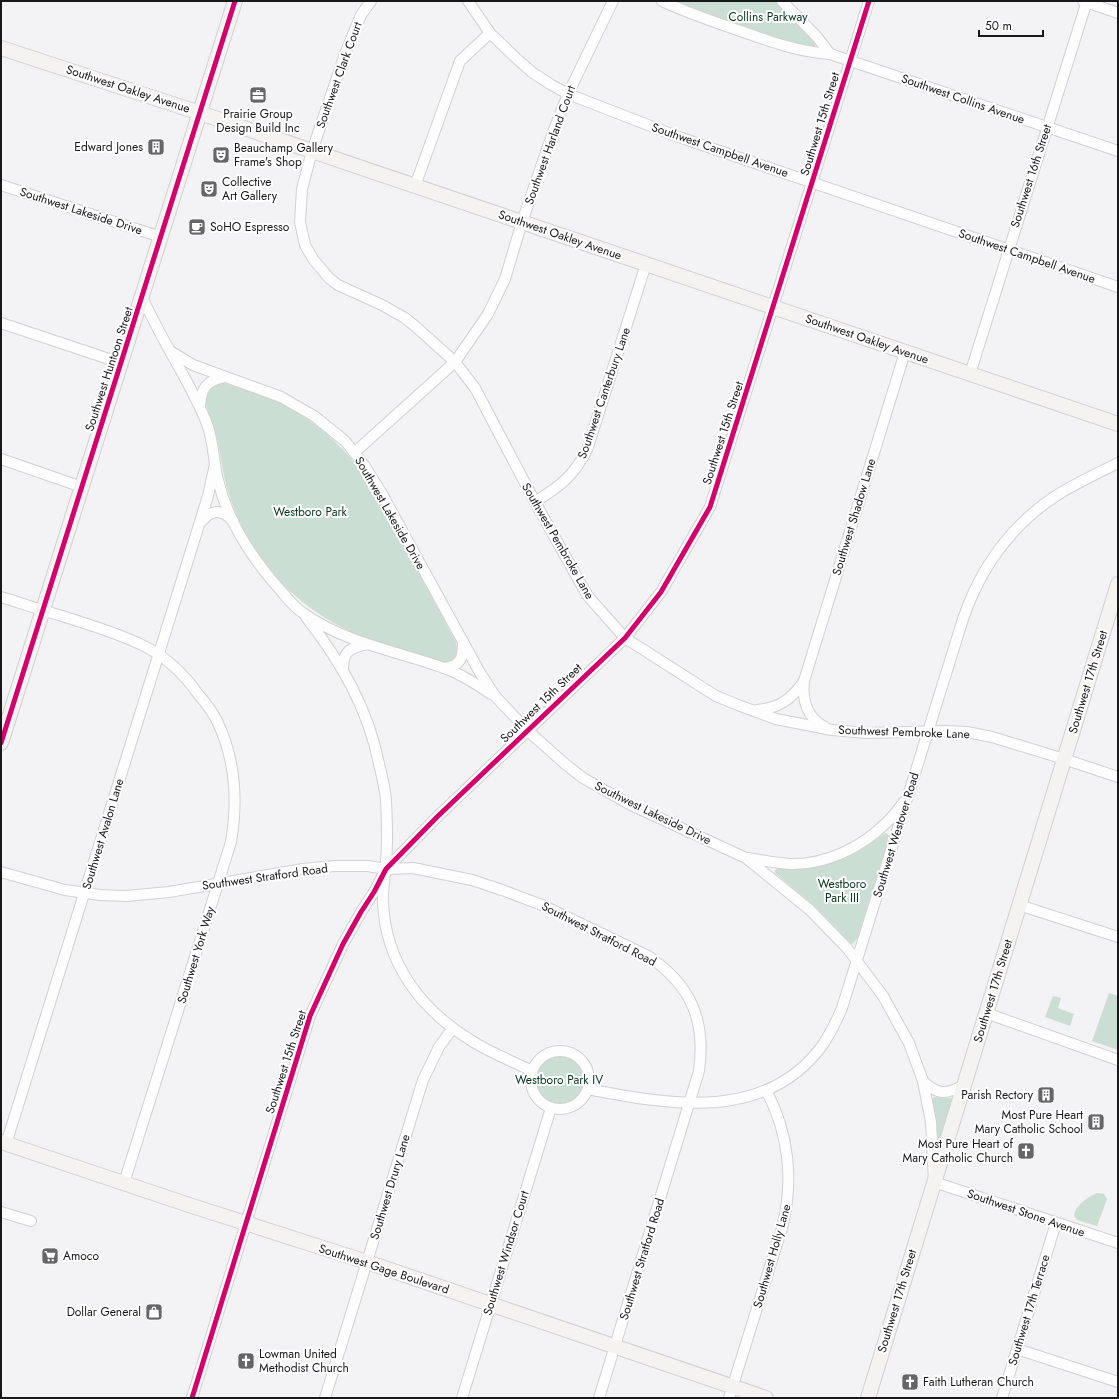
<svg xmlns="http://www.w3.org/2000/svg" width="1119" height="1399" font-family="Jost,sans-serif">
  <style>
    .green { fill: #cbded3 }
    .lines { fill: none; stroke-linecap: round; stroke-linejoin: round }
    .street-casing { stroke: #d1d0d2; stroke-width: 12 }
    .secondary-casing { stroke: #d1d0d2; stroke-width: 16 }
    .street { stroke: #fdfdfd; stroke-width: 10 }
    .secondary { stroke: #f5f3f1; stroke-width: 14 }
    .cycleway-casing { stroke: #fff; stroke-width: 8 }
    .cycleway { stroke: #d6006c; stroke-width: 5 }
    .labels { text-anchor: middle; stroke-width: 4; stroke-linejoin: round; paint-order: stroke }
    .park-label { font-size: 12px; fill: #04341d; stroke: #fff }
    .street-label { font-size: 12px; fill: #181719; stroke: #fff }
    .poi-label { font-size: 12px; fill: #181719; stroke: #fff; text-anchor: start }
  </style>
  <rect width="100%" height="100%" fill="#f3f2f4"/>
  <!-- green -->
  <g class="green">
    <polygon points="676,1 776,1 812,39 816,47 812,50 694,9"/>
    <path d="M 221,382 C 241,388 261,394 280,403 C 319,422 351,453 374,490 L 456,642 C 459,654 455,664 440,662 C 416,654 390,647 365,638 C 299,611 252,564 229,495 C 222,474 221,452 215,430 C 210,411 193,392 221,382 Z"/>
    <path d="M 885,833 L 889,835 L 889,838 L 859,934 L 857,939 L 852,944 L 848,942 L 839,931 L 812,904 L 775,873 L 775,870 L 778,868 C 818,873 854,858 885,833 Z"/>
    <polygon points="1109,993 1118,996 1118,1050 1092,1041"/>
    <polygon points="1053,996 1061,998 1058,1008 1074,1014 1070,1026 1045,1017"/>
    <circle cx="559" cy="1080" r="25"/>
    <polygon points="934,1097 951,1098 953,1099 939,1142 938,1141 932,1100"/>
    <path d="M 1097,1193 L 1104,1194 L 1107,1199 L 1097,1226 L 1077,1220 L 1074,1215 C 1075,1206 1089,1196 1097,1193 Z"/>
  </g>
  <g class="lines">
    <!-- street casing -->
    <g class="street-casing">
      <g id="street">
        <polyline points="371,1 361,15 345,54 312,151 302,189 300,222 305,245 313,259 329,278 338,285 382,305 405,318 415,326 455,362 475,388 535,502 587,595 625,638 716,696 738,705 776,719 832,730 867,733 945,731 967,732 992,737 1064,759 1118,777"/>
        <polyline points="468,1 490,33 517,59 533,73 550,84 568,94 679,137 1118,287"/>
        <path d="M 662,1 C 683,11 706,19 729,27 C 761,38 795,52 830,54 L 1118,151"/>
        <polyline points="782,1 817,37 830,54"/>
        <polyline points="1083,1 1118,13"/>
        <polyline points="1,185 161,237"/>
        <polyline points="415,186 460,61 490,33"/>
        <path d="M 142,298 C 151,315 160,334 170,351 C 183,375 197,398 207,424 C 214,442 213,461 218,480 C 228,523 253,560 282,592 C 288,599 295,608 303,613 C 345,643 397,651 444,668 C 461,674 476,684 491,694"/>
        <polyline points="1,323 121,363"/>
        <polyline points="170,351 193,365 281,397 314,416 345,441 364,465 382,494 479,671 495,696 527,730 564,763 583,778 631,805 746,858 810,910 847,948 883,996 909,1043 923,1081 931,1122 934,1182 1118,1243"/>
        <polyline points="970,374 1087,1"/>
        <path d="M 200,406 C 201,388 207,380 225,377"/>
        <polyline points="355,452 455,362 488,314 505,279 522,222 552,135 568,94 613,1"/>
        <polyline points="1,459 82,487"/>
        <path d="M 535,502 C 560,486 573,477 587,450 L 646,264"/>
        <path d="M 202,521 C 212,509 222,509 233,521"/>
        <path d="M 1,597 C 21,603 41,610 62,616 C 90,625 118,633 144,646 C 166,657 184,674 198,694 C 205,702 212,711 217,721 C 236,760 238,800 231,842 L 124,1183"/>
        <path d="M 306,617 C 341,662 368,708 379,764 C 382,776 385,788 386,800 C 387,820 388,841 386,861 C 386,874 382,889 383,903 C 386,964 421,1010 472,1041 C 491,1053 512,1061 532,1071"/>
        <path d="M 444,668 C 461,666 463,658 463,642"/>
        <path d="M 343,670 C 343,650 350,648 368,644"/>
        <path d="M 804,681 C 802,700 807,718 825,727"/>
        <path d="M 757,710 C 779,708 791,700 804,681 L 905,352"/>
        <path d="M 747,858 C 761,860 776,863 790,864 C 825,865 861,848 886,823 C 893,817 898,809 904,802"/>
        <path d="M 1,872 L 65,890 L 100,895 L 126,896 L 169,892 L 303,869 L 335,866 L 368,866 L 386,869 L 413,868 L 472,880 L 502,890 L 542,905 L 648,956 C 691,985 706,1020 699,1071 L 599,1398"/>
        <polyline points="1019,905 1118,937"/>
        <polyline points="986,1013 1118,1060"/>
        <circle cx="560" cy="1080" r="29"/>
        <path d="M 923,1081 C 937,1095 946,1095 964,1085"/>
        <path d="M 588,1089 C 670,1105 768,1123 824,1043 C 831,1032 837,1020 842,1008 L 963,619 C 980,569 1010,527 1054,497 C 1074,484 1096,474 1118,463"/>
        <polyline points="6,1144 208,496 215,464"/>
        <polyline points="1,1212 31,1221"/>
        <polyline points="1017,1349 1118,1382"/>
        <polyline points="192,1398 310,1016 343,944 361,912 374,892 386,869 437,817 625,638 661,592 710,507 869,1"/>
        <polyline points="325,1398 423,1080 439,1047 453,1028"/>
        <polyline points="462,1398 551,1108"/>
        <path d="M 729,1398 L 782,1228 C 794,1181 789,1133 766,1090"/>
        <polyline points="1002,1398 1056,1223"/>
      </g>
    </g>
    <!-- secondary casing -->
    <g class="secondary-casing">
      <g id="secondary">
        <polyline points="1,48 200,113 1118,424"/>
        <polyline points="1,743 235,1"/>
        <polyline points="1,1142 189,1205 367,1262 766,1398"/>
        <polyline points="868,1398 1118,584"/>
      </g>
    </g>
    <!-- street -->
    <use href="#street" class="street"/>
    <!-- secondary -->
    <use href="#secondary" class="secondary"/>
    <!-- cycleway casing -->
    <g class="cycleway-casing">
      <g id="cycleway">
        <polyline points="1,743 235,1"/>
        <polyline points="192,1398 310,1016 343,944 361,912 374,892 386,869 437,817 625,638 661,592 710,507 869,1"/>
      </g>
    </g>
    <!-- cycleway -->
    <use href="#cycleway" class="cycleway"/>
  </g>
  <!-- icons -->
  <defs>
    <g id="office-square" transform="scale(0.9)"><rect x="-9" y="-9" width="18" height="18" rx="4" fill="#656466" stroke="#fff"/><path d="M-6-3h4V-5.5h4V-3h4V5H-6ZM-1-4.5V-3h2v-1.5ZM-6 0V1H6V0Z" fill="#fff"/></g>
    <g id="building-square" transform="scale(0.9)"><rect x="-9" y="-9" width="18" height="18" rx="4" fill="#656466" stroke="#fff"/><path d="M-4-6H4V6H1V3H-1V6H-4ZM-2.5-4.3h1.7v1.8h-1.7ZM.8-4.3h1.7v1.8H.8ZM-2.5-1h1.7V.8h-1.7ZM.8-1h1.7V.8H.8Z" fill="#fff"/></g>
    <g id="theatre-square" transform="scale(0.9)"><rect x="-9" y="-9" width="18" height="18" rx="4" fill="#656466" stroke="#fff"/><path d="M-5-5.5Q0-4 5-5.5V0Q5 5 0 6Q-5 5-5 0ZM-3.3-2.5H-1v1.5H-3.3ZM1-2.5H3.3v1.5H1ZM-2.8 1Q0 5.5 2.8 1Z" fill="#fff"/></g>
    <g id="cafe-square" transform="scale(0.9)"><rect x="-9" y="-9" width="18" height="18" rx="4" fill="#656466" stroke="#fff"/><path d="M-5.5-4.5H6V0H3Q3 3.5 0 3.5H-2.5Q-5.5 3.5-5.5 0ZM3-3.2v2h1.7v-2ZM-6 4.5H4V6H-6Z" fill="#fff"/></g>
    <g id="church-square" transform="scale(0.9)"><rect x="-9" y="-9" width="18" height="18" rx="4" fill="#656466" stroke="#fff"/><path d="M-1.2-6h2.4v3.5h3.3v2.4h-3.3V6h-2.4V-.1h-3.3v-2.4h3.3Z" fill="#fff"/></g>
    <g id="supermarket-square" transform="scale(0.9)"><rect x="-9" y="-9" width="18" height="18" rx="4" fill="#656466" stroke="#fff"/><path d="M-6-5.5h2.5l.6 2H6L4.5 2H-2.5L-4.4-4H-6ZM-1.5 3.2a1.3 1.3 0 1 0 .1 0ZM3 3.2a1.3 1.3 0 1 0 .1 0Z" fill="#fff"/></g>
    <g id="shop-square" transform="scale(0.9)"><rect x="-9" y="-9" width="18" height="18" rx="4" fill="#656466" stroke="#fff"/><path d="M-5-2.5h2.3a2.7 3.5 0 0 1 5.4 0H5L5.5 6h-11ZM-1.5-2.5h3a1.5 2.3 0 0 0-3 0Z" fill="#fff"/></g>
  </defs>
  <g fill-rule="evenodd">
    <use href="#office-square" x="258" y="95"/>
    <use href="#building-square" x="156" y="147"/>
    <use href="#theatre-square" x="221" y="155"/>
    <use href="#theatre-square" x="209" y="189"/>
    <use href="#cafe-square" x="197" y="227"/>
    <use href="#building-square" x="1046" y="1095"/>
    <use href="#building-square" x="1096" y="1122"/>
    <use href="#church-square" x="1026" y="1151"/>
    <use href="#supermarket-square" x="50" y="1256"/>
    <use href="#shop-square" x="154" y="1312"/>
    <use href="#church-square" x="246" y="1361"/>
    <use href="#church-square" x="910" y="1382"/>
  </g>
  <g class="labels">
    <!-- park labels -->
    <g class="park-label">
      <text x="768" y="21">Collins Parkway</text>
      <text x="310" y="516">Westboro Park</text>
      <text x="842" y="888">Westboro<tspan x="842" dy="14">Park III</tspan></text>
      <text x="559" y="1084">Westboro Park IV</text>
    </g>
    <!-- street labels -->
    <g class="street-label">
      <text transform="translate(339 75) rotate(-70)" y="4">Southwest Clark Court</text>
      <text transform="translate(128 89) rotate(18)" y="4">Southwest Oakley Avenue</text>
      <text transform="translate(963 99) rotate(19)" y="4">Southwest Collins Avenue</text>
      <text transform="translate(820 124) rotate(-73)" y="4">Southwest 15th Street</text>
      <text transform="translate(550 145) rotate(-70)" y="4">Southwest Harland Court</text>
      <text transform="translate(720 150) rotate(19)" y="4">Southwest Campbell Avenue</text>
      <text transform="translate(1031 176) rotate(-72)" y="4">Southwest 16th Street</text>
      <text transform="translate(81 211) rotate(18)" y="4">Southwest Lakeside Drive</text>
      <text transform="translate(560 235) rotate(19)" y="4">Southwest Oakley Avenue</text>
      <text transform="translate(1027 256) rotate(19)" y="4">Southwest Campbell Avenue</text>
      <text transform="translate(867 339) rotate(19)" y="4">Southwest Oakley Avenue</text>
      <text transform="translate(109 369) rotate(-72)" y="4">Southwest Huntoon Street</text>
      <text transform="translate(604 393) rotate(-71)" y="4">Southwest Canterbury Lane</text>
      <text transform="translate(723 433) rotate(-72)" y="4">Southwest 15th Street</text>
      <text transform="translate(390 513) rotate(60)" y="4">Southwest Lakeside Drive</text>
      <text transform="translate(854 517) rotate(-73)" y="4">Southwest Shadow Lane</text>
      <text transform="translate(558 541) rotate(60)" y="4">Southwest Pembroke Lane</text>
      <text transform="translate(1088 682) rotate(-73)" y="4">Southwest 17th Street</text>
      <text transform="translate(541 703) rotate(-44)" y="4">Southwest 15th Street</text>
      <text transform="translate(904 732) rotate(2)" y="4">Southwest Pembroke Lane</text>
      <text transform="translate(653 813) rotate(26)" y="4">Southwest Lakeside Drive</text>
      <text transform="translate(103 834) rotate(-73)" y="4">Southwest Avalon Lane</text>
      <text transform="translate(896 835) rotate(-73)" y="4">Southwest Westover Road</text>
      <text transform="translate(265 877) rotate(-8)" y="4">Southwest Stratford Road</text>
      <text transform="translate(599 934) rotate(27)" y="4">Southwest Stratford Road</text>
      <text transform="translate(196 955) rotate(-73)" y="4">Southwest York Way</text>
      <text transform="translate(993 991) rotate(-73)" y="4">Southwest 17th Street</text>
      <text transform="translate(286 1062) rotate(-72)" y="4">Southwest 15th Street</text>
      <text transform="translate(390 1187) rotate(-73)" y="4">Southwest Drury Lane</text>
      <text transform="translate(1026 1213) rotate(19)" y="4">Southwest Stone Avenue</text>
      <text transform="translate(506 1253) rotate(-73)" y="4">Southwest Windsor Court</text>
      <text transform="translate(772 1256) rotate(-74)" y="4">Southwest Holly Lane</text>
      <text transform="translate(642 1259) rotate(-73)" y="4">Southwest Stratford Road</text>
      <text transform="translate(384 1269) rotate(18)" y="4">Southwest Gage Boulevard</text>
      <text transform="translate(897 1301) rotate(-73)" y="4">Southwest 17th Street</text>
      <text transform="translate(1029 1310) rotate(-73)" y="4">Southwest 17th Terrace</text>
    </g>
    <!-- poi labels -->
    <g class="poi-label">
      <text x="258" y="118" text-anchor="middle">Prairie Group<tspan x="258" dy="14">Design Build Inc</tspan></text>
      <text x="143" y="151" text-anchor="end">Edward Jones</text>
      <text x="234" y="152">Beauchamp Gallery<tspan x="234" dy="14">Frame's Shop</tspan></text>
      <text x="222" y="186">Collective<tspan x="222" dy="14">Art Gallery</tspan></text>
      <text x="210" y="231">SoHO Espresso</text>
      <text x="1033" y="1099" text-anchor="end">Parish Rectory</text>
      <text x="1083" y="1119" text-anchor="end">Most Pure Heart<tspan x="1083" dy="14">Mary Catholic School</tspan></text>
      <text x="1013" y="1148" text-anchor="end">Most Pure Heart of<tspan x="1013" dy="14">Mary Catholic Church</tspan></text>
      <text x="63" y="1260">Amoco</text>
      <text x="141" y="1316" text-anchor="end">Dollar General</text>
      <text x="259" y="1358">Lowman United<tspan x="259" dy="14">Methodist Church</tspan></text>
      <text x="923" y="1386">Faith Lutheran Church</text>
    </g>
  </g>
  <!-- border -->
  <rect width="1119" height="1399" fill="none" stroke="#181719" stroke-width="4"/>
  <!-- scale -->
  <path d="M979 30v6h64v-6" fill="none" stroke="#181719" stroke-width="2"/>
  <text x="985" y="30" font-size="12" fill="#181719" stroke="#ffffff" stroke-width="3" paint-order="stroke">50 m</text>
</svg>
